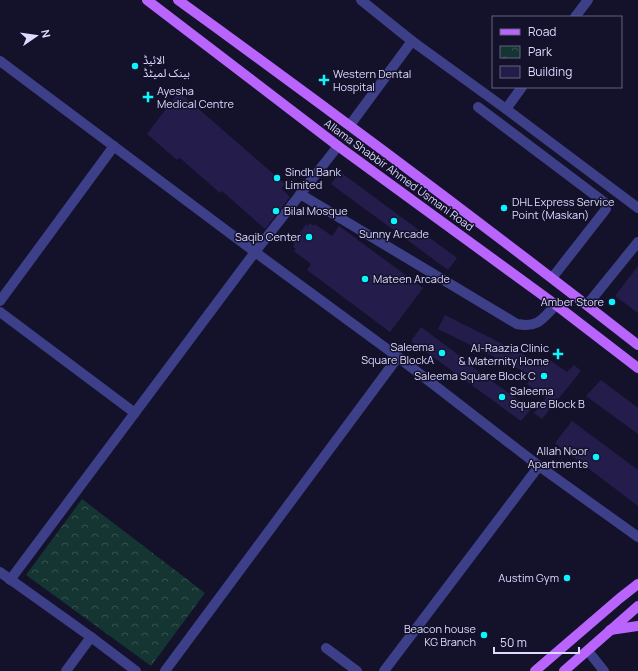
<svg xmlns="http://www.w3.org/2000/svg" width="638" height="671" font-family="Manrope,'Noto Sans Arabic',sans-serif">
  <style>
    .park { fill: url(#park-crowns) }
    .building { fill: #241d4b }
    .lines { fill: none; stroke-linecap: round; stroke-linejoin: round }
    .minor { stroke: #3d3f89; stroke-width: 10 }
    .major { stroke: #b964fd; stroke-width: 10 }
    .poi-dot { fill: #0af5fc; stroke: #14112b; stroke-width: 1.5 }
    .labels { text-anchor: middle; stroke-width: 3; stroke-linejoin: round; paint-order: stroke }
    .poi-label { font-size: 11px; fill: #dddbff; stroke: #14112b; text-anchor: start }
    .street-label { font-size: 11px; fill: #dddbff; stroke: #14112b }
  </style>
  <defs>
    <pattern id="park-crowns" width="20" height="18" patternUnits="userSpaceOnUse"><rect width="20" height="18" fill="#143531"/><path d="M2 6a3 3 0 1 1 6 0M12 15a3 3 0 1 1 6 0" fill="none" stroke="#365250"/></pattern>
  </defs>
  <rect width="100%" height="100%" fill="#14112b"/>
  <!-- park -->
  <polygon class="park" points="82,499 205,593 151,666 26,575"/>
  <!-- building -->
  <g class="building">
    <polygon points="179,92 285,184 281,188 290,197 265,229 222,191 220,193 180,158 177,160 147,134"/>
    <polygon points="340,172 457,258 448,270 331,184"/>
    <polygon points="310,223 314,226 315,224 332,236 339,226 423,288 390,332 307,270 311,264 294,251 296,249 293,246 295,244 293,242 306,224 308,226"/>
    <polygon points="638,266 638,313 615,296"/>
    <polygon points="445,315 542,364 547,358 567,372 574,365 581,371 542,419 534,413 546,398 527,384 533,376 438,329"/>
    <polygon points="421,327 472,365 471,366 531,409 521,421 411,341"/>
    <polygon points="601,380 638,408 638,434 586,396"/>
    <polygon points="572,421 638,470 638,506 555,443"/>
  </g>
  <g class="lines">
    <!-- minor -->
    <g class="minor">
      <polyline points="361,0 412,41 506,109 638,208"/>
      <polyline points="575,17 588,0"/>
      <polyline points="0,61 255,252 398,357 539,466 638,537"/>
      <polyline points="478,107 604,202 606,209 552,278"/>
      <polyline points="506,109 522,87"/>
      <polyline points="350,125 412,41"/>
      <path d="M 300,194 L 517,324 C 539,328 542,319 556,305"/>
      <polyline points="0,301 114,146"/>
      <polyline points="587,305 638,242"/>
      <polyline points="0,312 135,413"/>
      <polyline points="0,572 91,637 136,671"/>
      <polyline points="10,580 255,252 338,146"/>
      <polyline points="326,648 357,671"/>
      <polyline points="588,651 604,671"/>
      <polyline points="66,671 91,637"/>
      <polyline points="165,671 398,357"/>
      <polyline points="384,671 539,466"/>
    </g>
    <!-- major -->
    <g class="major">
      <polyline points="147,0 338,146 556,305 638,368"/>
      <path d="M 178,0 C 333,112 487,227 638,345"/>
      <polyline points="610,630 638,626"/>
      <polyline points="535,671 620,598 638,584"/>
      <polyline points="564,671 638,606"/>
    </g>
  </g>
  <!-- markers -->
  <g class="poi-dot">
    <circle cx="135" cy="66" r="4"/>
    <path d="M322 74h4v4h4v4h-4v4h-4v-4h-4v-4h4z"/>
    <path d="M146 91h4v4h4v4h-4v4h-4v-4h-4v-4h4z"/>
    <circle cx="277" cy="178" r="4"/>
    <circle cx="504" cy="208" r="4"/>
    <circle cx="276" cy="211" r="4"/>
    <circle cx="394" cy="221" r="4"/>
    <circle cx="309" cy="237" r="4"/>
    <circle cx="365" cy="279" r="4"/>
    <circle cx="612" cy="302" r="4"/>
    <circle cx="442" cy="353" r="4"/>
    <path d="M556 348h4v4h4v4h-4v4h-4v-4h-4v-4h4z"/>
    <circle cx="544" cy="376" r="4"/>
    <circle cx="502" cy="397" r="4"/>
    <circle cx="596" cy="457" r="4"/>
    <circle cx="567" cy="578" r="4"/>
    <circle cx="484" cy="635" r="4"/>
  </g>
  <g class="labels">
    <!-- poi labels -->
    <g class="poi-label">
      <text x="143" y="64">الائیڈ<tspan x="143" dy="13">بینک لمیٹڈ</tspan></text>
      <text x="333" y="78">Western Dental<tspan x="333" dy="13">Hospital</tspan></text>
      <text x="157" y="95">Ayesha<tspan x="157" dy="13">Medical Centre</tspan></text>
      <text x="285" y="176">Sindh Bank<tspan x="285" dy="13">Limited</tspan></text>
      <text x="512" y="206">DHL Express Service<tspan x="512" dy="13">Point (Maskan)</tspan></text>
      <text x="284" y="215">Bilal Mosque</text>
      <text x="394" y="238" text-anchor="middle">Sunny Arcade</text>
      <text x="301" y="241" text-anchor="end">Saqib Center</text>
      <text x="373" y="283">Mateen Arcade</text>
      <text x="604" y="306" text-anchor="end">Amber Store</text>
      <text x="434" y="351" text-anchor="end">Saleema<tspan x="434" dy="13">Square BlockA</tspan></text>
      <text x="549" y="352" text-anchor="end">Al-Raazia Clinic<tspan x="549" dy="13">&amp; Maternity Home</tspan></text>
      <text x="536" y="380" text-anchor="end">Saleema Square Block C</text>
      <text x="510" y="395">Saleema<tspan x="510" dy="13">Square Block B</tspan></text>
      <text x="588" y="455" text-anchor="end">Allah Noor<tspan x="588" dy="13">Apartments</tspan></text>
      <text x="559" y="582" text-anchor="end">Austim Gym</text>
      <text x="476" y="633" text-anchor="end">Beacon house<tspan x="476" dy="13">KG Branch</tspan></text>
    </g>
    <!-- street labels -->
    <g class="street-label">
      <text transform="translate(399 175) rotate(36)" y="4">Allama Shabbir Ahmed Usmani Road</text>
    </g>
  </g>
  <!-- legend -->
  <rect x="492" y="16" width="130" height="72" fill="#14112b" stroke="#646280"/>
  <rect x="500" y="29" width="20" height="6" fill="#b964fd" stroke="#646280"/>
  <text x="528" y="36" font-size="12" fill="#dddbff">Road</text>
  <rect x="500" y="46" width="20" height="12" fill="url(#park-crowns)" stroke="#646280"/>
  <text x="528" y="56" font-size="12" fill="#dddbff">Park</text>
  <rect x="500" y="66" width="20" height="12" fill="#241d4b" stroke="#646280"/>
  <text x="528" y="76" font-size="12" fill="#dddbff">Building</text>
  <!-- north arrow -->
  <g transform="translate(36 36) rotate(77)" stroke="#14112b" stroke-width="3" paint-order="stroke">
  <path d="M0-3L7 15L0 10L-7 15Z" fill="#dddbff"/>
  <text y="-6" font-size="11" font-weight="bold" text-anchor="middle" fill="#dddbff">N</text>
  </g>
  <!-- scale -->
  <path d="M494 647v6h85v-6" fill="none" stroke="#dddbff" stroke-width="2"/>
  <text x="500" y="647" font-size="12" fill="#dddbff" stroke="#14112b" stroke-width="3" paint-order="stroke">50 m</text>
</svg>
